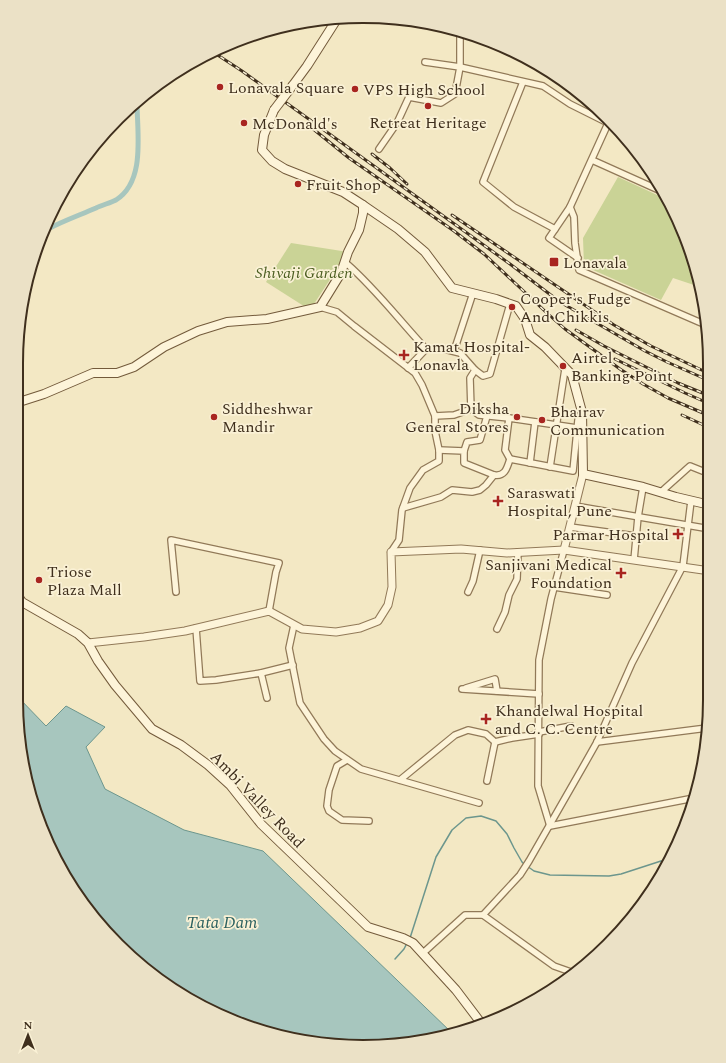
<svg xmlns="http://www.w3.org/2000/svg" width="726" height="1063" font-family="Spectral,serif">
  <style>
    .green { fill: #cad396 }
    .water { fill: #a7c6be; stroke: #6c968d }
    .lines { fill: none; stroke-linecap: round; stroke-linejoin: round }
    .stream { stroke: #6c968d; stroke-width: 1.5 }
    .canal { stroke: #a7c6be; stroke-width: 5 }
    .minor-casing { stroke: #917958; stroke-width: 8 }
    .tertiary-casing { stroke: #917958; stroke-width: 9 }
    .secondary-casing { stroke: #735a3b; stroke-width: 10 }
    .minor { stroke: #fdf4d9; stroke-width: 5.5 }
    .tertiary { stroke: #fdf4d9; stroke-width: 7 }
    .secondary { stroke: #fdf4d9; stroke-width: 8 }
    .rail-casing { stroke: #3f2f1d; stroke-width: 3 }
    .rail { stroke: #faf1d5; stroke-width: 1.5; stroke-dasharray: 4.5; stroke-linecap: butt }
    .secondary-bridge-casing { stroke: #735a3b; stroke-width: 10; stroke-linecap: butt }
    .secondary-bridge { stroke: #fdf4d9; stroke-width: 8 }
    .poi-dot { fill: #a82520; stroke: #faf1d5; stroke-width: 1.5 }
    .labels { text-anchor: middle; stroke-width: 3.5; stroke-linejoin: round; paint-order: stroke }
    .poi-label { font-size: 16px; fill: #3f2f1d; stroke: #faf1d5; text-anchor: start }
    .park-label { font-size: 16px; font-style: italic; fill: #4c5e21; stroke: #faf1d5 }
    .street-label { font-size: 16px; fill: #3f2f1d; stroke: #faf1d5 }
    .water-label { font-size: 17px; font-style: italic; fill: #2b6160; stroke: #faf1d5 }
    .rim { fill: none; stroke: #3f2f1d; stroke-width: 2 }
  </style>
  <rect width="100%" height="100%" fill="#f3e8c4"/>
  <!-- green -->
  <g class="green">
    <polygon points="618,177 668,200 674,209 697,278 694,285 673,278 661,300 584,266 583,238"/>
    <polygon points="291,243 348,252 310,310 266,282"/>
  </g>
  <!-- water -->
  <polygon class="water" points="16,695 46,726 66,706 105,727 86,747 105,789 184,830 263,851 452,1033 430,1040 318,1044 230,1020 134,961 74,893 28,790"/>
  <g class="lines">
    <!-- stream -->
    <g class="stream">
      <polyline points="527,866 534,871 550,875 609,876 621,874 661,861 669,861"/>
      <polyline points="410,938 436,857 452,830 466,818 481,816 496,821 507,834 514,848 522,862 524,864"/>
      <polyline points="395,959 404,949 407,943"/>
    </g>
    <!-- canal -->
    <path class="canal" d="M 48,229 C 63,221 80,215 96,208 C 102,205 110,203 116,200 C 146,181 137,133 137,102"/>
    <!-- minor casing -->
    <g class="minor-casing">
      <g id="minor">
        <polyline points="460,31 460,67 543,86 570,104 608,123"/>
        <polyline points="523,82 483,182 514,207 555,229"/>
        <polyline points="610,119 570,207 574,217 575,243 579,270 706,325"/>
        <polyline points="379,149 397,123 409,97 441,103 455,94 460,67 425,62"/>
        <polyline points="592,160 661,191"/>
        <polyline points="570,207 549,238 578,258"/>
        <path d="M 346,263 C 375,288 399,320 426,349"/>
        <polyline points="320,307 337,312 354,326 415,373 422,385 435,416 435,431 439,450 439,461 423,470 410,488 402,510 399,540 391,552"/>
        <polyline points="454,351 473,293"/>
        <polyline points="408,368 426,349 444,349 460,353 475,370 470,378 471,409 454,415 435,416"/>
        <polyline points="475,370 483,376 490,374 510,304"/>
        <polyline points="471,409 479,415 509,418"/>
        <polyline points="439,450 464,451 464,463 494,475"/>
        <polyline points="464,451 467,442 480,440 487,416"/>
        <polyline points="510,459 505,450 509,418 577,428"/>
        <polyline points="530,463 535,422"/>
        <polyline points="550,467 565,369"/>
        <polyline points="661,492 690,466 710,474"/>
        <polyline points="575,506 710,529"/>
        <path d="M 403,508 L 441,497 L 452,490 L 472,492 L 480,490 L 486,485 L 494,475 C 505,477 507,468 510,459 L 573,471 L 578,420 L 582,412"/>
        <polyline points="570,527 636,536"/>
        <polyline points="564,550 551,599 539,660 538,786 550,826 694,798"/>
        <polyline points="634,560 638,517 643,487"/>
        <polyline points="554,587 607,595"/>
        <polyline points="176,592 171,540 279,563 276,572 269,611"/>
        <polyline points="468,592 473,581 480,550"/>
        <polyline points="294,625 289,648 300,703 324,739 335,751 361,769 479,803"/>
        <polyline points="196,628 200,681 216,680 261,673 293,665"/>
        <polyline points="497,629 505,612 509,595 517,579 518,552"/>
        <polyline points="261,673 267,698"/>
        <polyline points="466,688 495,679 497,691"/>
        <polyline points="462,689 539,694"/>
        <polyline points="539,732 571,726"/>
        <polyline points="597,742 707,728"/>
        <polyline points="347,760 337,766 329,790 327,806 329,811 342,820 369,821"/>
        <polyline points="400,780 455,735 468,730 486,734 495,742 512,738 539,734"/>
        <polyline points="487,781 495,742"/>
        <polyline points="483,915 554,966 571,972"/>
        <polyline points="423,953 465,915 483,915 520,875 529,861 584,765 597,742 632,663 683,566 691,501"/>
      </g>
    </g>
    <!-- tertiary casing -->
    <g class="tertiary-casing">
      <g id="tertiary">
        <polyline points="564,550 583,474"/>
        <polyline points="88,643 144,637 185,631 269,611 302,629 336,632 360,628 378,621 388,605 392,587 391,552 461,549 507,553 564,550 710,571"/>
      </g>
    </g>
    <!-- secondary casing -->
    <g class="secondary-casing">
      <g id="secondary">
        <polyline points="293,85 307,66 337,19"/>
        <polyline points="363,205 398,229 425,252 452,288 496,299 516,306 525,319 530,335 545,347 572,375 582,412 583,474 643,487 676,497 710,505"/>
        <polyline points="16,403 44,394 93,373 117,373 134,367 164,347 198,331 227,322 267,319 320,307 341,273 348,252 359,230 363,213 363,205 343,192 285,169 272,161 262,150 264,135 274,110"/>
        <polyline points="16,593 22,602 78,634 88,643 98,661 115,685 152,729 181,745 208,765 230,785 261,824 368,927 403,938 413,943 456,990 481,1023"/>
      </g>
    </g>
    <!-- minor -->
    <use href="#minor" class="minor"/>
    <!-- tertiary -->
    <use href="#tertiary" class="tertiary"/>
    <!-- secondary -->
    <use href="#secondary" class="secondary"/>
    <!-- rail casing -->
    <g class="rail-casing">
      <g id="rail">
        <polyline points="213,52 242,71 510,264 560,302 645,351 667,362 710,381"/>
        <polyline points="307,124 349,158 454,231 484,254 548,314 565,329 620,369 643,384 668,398 710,416"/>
        <polyline points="372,154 390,168 407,184"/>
        <polyline points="452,215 614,325 651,346 710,374"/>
        <polyline points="576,330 604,346 678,383 710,396"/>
        <polyline points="615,359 685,393 710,404"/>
        <polyline points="682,415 710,428"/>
      </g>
    </g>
    <!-- rail -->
    <use href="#rail" class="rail"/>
    <!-- secondary-bridge casing -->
    <g class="secondary-bridge-casing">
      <polyline id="secondary-bridge" points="274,110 293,85"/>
    </g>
    <!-- secondary-bridge -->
    <use href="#secondary-bridge" class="secondary-bridge"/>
  </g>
  <!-- markers -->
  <g class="poi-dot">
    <circle cx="220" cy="87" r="4"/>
    <circle cx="355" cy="89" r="4"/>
    <circle cx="428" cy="106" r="4"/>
    <circle cx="244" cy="123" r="4"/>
    <circle cx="298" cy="184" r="4"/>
    <rect x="549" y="257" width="10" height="10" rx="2"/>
    <circle cx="512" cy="307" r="4"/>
    <path d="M402 349h4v4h4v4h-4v4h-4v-4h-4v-4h4z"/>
    <circle cx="563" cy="366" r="4"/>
    <circle cx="214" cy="417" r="4"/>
    <circle cx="517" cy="417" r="4"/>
    <circle cx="542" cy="420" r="4"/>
    <path d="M496 495h4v4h4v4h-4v4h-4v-4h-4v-4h4z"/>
    <path d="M676 528h4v4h4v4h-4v4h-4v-4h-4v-4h4z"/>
    <path d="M619 567h4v4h4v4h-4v4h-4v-4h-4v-4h4z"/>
    <circle cx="39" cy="580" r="4"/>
    <path d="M484 713h4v4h4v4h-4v4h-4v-4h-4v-4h4z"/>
  </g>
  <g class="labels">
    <!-- poi labels -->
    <g class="poi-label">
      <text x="228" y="93">Lonavala Square</text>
      <text x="363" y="95">VPS High School</text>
      <text x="428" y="128" text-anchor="middle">Retreat Heritage</text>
      <text x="252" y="129">McDonald's</text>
      <text x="306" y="190">Fruit Shop</text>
      <text x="563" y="268">Lonavala</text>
      <text x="520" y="304">Cooper's Fudge<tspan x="520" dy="18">And Chikkis</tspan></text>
      <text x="413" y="352">Kamat Hospital-<tspan x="413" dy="18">Lonavla</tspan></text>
      <text x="571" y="363">Airtel<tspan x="571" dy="18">Banking Point</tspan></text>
      <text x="222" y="414">Siddheshwar<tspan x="222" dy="18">Mandir</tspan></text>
      <text x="509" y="414" text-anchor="end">Diksha<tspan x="509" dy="18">General Stores</tspan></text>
      <text x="550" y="417">Bhairav<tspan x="550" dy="18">Communication</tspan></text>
      <text x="507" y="498">Saraswati<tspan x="507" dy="18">Hospital, Pune</tspan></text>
      <text x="669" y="540" text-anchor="end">Parmar Hospital</text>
      <text x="612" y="570" text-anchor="end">Sanjivani Medical<tspan x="612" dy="18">Foundation</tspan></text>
      <text x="47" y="577">Triose<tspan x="47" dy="18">Plaza Mall</tspan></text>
      <text x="495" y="716">Khandelwal Hospital<tspan x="495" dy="18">and C. C. Centre</tspan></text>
    </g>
    <!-- park labels -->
    <g class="park-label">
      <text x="304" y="278">Shivaji Garden</text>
    </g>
    <!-- street labels -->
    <g class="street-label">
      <text transform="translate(258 799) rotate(46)" y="6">Ambi Valley Road</text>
    </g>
    <!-- water labels -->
    <g class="water-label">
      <text x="222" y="928">Tata Dam</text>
    </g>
  </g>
  <!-- crop -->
  <path d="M0 0H726V1063H0ZM363 23H363A340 340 0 0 1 703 363V700A340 340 0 0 1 363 1040H363A340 340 0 0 1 23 700V363A340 340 0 0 1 363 23Z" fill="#ebe1c6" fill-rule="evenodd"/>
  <path class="rim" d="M363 23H363A340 340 0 0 1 703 363V700A340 340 0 0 1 363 1040H363A340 340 0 0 1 23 700V363A340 340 0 0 1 363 23Z"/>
  <!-- north arrow -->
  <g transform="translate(28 1035)" stroke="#faf1d5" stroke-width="3" paint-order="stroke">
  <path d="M0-3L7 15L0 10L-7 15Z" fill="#3f2f1d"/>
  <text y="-6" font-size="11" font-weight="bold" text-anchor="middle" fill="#3f2f1d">N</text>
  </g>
</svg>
